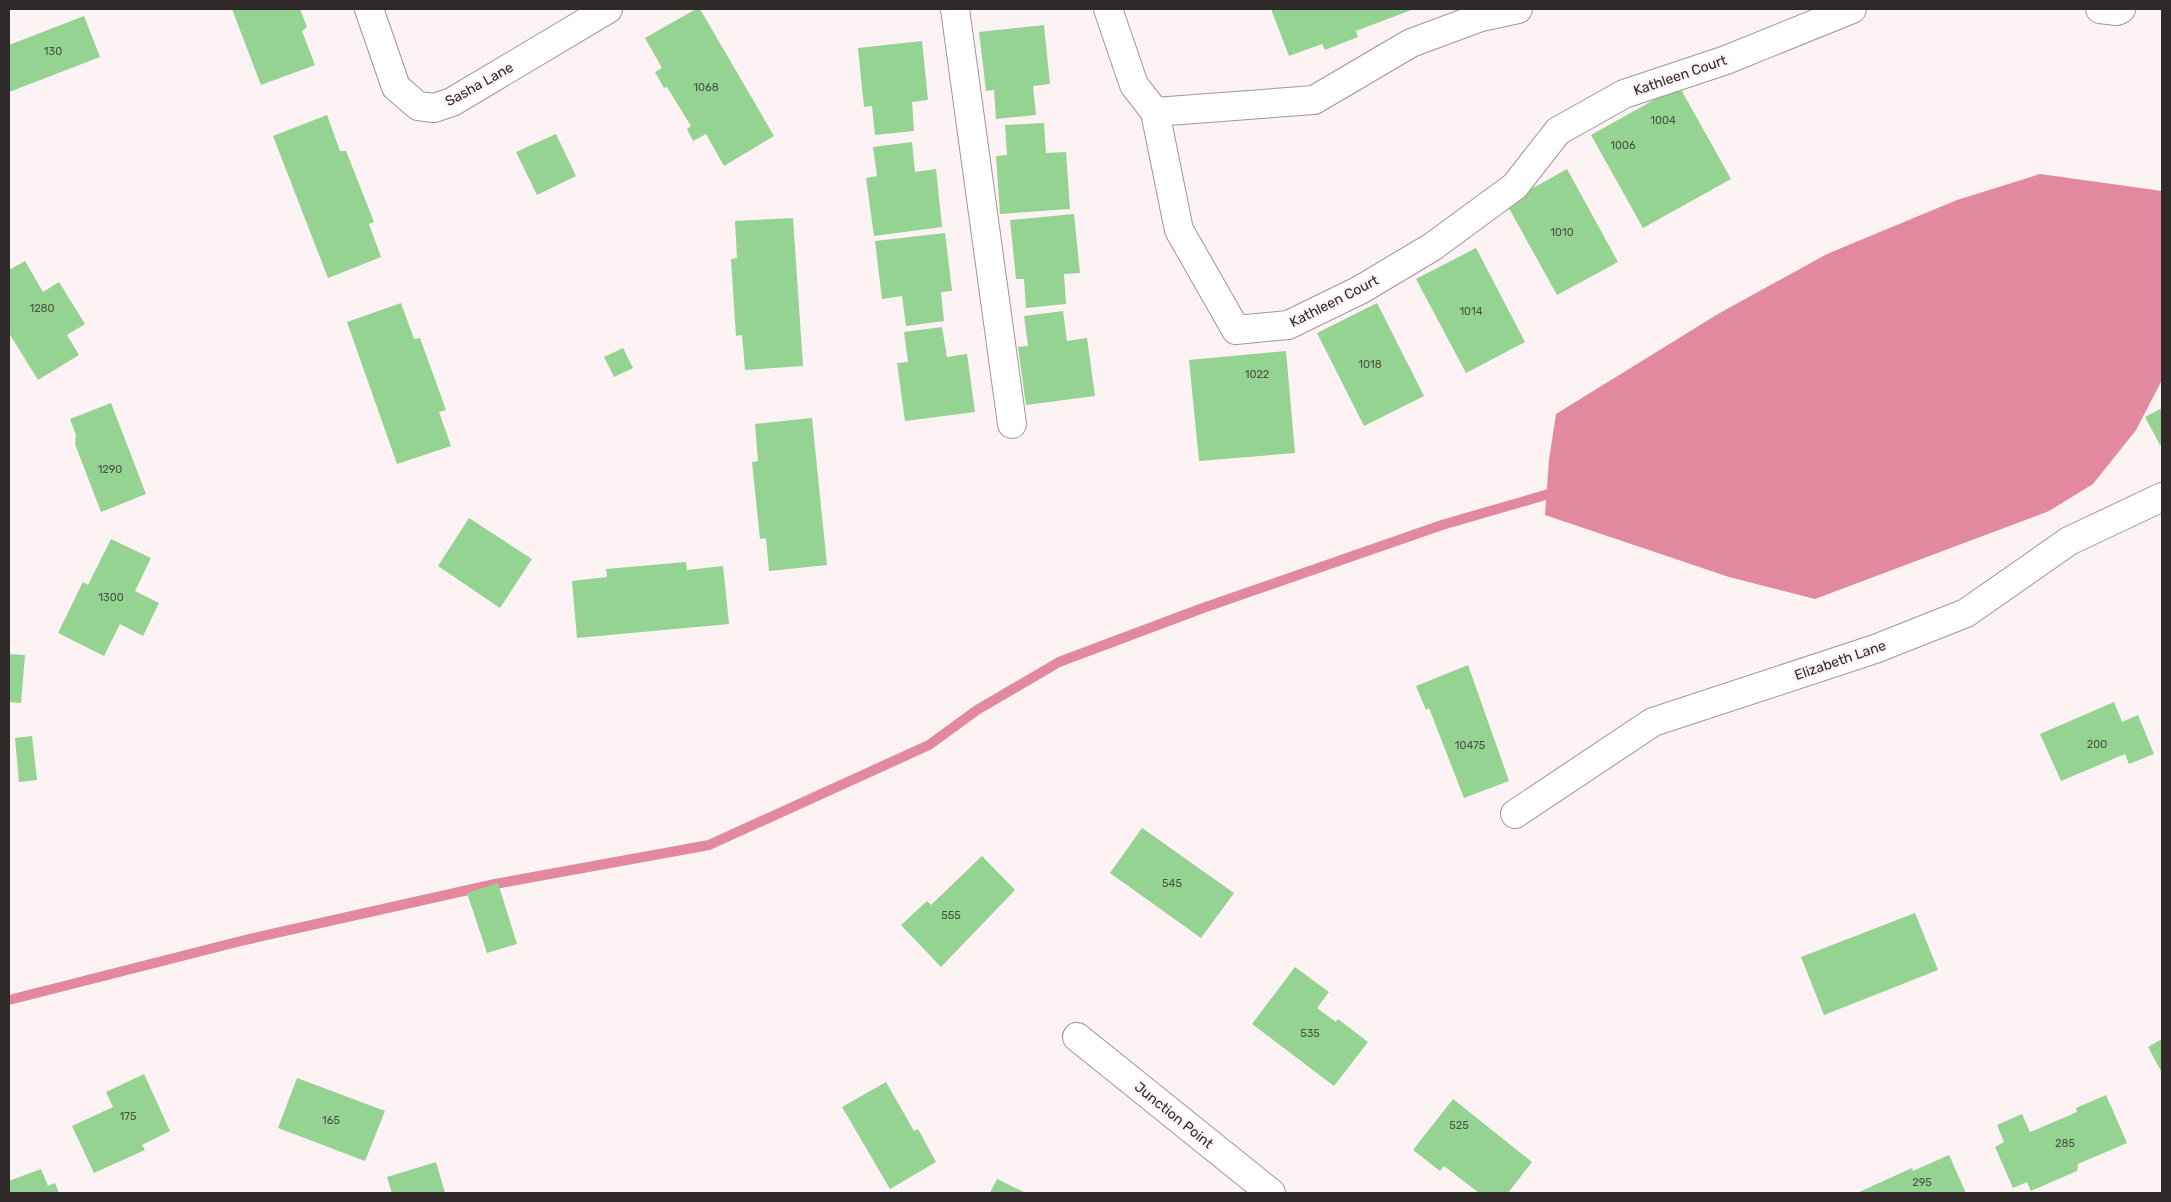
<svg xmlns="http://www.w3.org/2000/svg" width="2171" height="1202" font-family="Rubik,sans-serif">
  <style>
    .water { fill: #e2889f }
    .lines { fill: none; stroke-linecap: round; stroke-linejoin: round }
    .stream { stroke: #e2889f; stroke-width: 10 }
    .building { fill: #94d391 }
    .minor-casing { stroke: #a49497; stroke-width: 30 }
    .minor { stroke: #fff; stroke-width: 28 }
    .labels { text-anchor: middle; stroke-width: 4.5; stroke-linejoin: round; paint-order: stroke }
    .number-label { font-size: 11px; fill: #485444 }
    .street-label { font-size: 14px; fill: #2f292a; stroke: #fdf2f4 }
  </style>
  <rect width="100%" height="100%" fill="#fdf2f4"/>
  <!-- water -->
  <polygon class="water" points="2040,174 2162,191 2162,380 2136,430 2093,484 2049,511 1815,599 1729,577 1545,515 1549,460 1556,414 1718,314 1827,254 1957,200"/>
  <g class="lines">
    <!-- stream -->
    <polyline class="stream" points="9,1000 245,940 495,884 709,845 929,745 977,710 1059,662 1203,608 1442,525 1559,491"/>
  </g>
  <!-- building -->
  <g class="building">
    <polygon points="232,9 300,9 307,27 302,31 315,65 261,85"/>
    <polygon points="696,9 700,9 774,136 724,166 706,134 693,141 687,129 691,126 667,87 664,88 655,72 662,68 645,38"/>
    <polygon points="1271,9 1414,9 1356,31 1358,37 1325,50 1322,44 1289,56"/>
    <polygon points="84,16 100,57 9,92 9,45"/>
    <polygon points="1044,25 1050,84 1033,86 1036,115 996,119 994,90 986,91 979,32"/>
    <polygon points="922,41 928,100 912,102 914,131 875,135 872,106 864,107 858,48"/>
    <polygon points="1679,86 1731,179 1643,228 1591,135"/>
    <polygon points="327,115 340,151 346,151 374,222 369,224 381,257 328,278 273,136"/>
    <polygon points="1044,123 1046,153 1066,152 1070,209 1000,214 996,156 1007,155 1005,125"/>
    <polygon points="556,134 576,176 537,195 516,152"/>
    <polygon points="912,142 915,172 936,169 942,227 874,236 866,178 877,176 873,147"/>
    <polygon points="1567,169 1618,262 1557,295 1506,203"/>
    <polygon points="1074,214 1080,273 1064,274 1066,304 1026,308 1024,279 1016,279 1010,220"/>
    <polygon points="793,218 803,366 745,370 742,335 736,336 731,259 737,258 735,221"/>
    <polygon points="945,233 952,291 941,292 944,321 906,326 902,296 882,299 875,241"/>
    <polygon points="1476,248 1525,342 1466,373 1416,279"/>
    <polygon points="25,261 43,292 59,282 85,324 67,335 79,355 38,380 9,333 9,270"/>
    <polygon points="401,303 414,339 420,338 446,410 439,412 451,446 397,464 347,322"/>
    <polygon points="1377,303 1424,396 1364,426 1317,333"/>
    <polygon points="1063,311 1067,341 1087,338 1095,396 1026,405 1018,347 1028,346 1024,316"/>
    <polygon points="942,327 947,357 967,354 975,412 905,421 897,363 908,362 904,332"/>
    <polygon points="623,348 633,368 614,377 604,357"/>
    <polygon points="1286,351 1295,453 1199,461 1189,360"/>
    <polygon points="111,403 146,494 101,512 75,444 76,435 70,419"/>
    <polygon points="2162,408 2162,444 2160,445 2145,417"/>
    <polygon points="812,418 827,565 769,571 766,538 760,539 752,462 758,461 755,424"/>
    <polygon points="469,518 532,559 500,608 438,566"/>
    <polygon points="111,539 151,558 135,591 159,603 143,636 120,624 104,656 58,633 83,582 88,585"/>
    <polygon points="686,562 687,570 723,566 729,624 577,638 572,581 607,577 606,569"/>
    <polygon points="9,654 25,655 21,703 9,702"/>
    <polygon points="1468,665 1509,781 1464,798 1429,708 1426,710 1416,686"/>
    <polygon points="2114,702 2122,722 2138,715 2154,754 2129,764 2125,754 2061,781 2040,734"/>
    <polygon points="32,736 37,780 19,782 15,738"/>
    <polygon points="1142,828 1234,893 1201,938 1110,873"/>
    <polygon points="982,856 1015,890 941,967 901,925 927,901 931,905"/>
    <polygon points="498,883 517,944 487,953 467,893"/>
    <polygon points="1915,913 1938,970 1824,1015 1801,957"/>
    <polygon points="1295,967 1329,992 1317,1008 1336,1022 1338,1019 1368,1042 1334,1086 1252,1024"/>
    <polygon points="2162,1039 2162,1073 2148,1047"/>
    <polygon points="144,1074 170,1131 142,1145 145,1150 94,1173 72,1126 113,1107 106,1092"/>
    <polygon points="297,1078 385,1111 365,1161 278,1128"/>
    <polygon points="886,1082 914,1131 918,1129 936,1162 890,1189 842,1107"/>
    <polygon points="2106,1095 2127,1143 2078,1164 2077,1171 2031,1191 2027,1182 2013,1188 1995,1147 2004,1142 1997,1125 2022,1114 2030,1132 2077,1112 2076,1108"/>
    <polygon points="1453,1099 1532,1162 1508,1193 1479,1193 1444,1166 1440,1171 1413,1150"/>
    <polygon points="1949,1155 1966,1193 1857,1193 1912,1168 1913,1171"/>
    <polygon points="436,1162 445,1193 392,1193 387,1177"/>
    <polygon points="41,1169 48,1186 55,1183 59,1193 9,1193 9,1181"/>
    <polygon points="997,1179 1026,1193 990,1193"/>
  </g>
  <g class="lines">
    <!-- minor casing -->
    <g class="minor-casing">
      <g id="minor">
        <polyline points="369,9 396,87 418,106 434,108 452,102 608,9"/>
        <polyline points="955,9 1012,424"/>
        <polyline points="1108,9 1134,85 1155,112"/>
        <polyline points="1518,9 1481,17 1411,43 1314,100 1155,112 1179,230 1236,330 1288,325 1360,290 1432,247 1515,186 1558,131 1624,94 1726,60 1852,9"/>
        <polyline points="2100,9 2117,11 2121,9"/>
        <polyline points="1515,814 1653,722 1875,649 1966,613 2069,541 2162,497"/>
        <polyline points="1077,1037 1271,1193"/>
      </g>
    </g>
    <!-- minor -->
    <use href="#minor" class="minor"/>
  </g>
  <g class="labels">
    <!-- number labels -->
    <g class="number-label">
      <text x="53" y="55">130</text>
      <text x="706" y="91">1068</text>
      <text x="1663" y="124">1004</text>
      <text x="1623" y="149">1006</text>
      <text x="1562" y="236">1010</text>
      <text x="42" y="312">1280</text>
      <text x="1471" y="315">1014</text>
      <text x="1370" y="368">1018</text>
      <text x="1257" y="378">1022</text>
      <text x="110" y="473">1290</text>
      <text x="111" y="601">1300</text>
      <text x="2097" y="748">200</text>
      <text x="1470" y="749">10475</text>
      <text x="1172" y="887">545</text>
      <text x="951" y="919">555</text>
      <text x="1310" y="1037">535</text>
      <text x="128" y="1120">175</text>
      <text x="331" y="1124">165</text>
      <text x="1459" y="1129">525</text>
      <text x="2065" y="1147">285</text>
      <text x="1922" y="1186">295</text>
    </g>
    <!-- street labels -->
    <g class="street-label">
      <text transform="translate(1680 75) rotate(-19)" y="5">Kathleen Court</text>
      <text transform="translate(479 84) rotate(-29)" y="5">Sasha Lane</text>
      <text transform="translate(1334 301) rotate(-27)" y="5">Kathleen Court</text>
      <text transform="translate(1840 660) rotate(-19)" y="5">Elizabeth Lane</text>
      <text transform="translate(1174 1115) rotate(39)" y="5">Junction Point</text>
    </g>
  </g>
  <!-- border -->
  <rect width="2171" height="1202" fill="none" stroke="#2f292a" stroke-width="20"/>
</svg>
